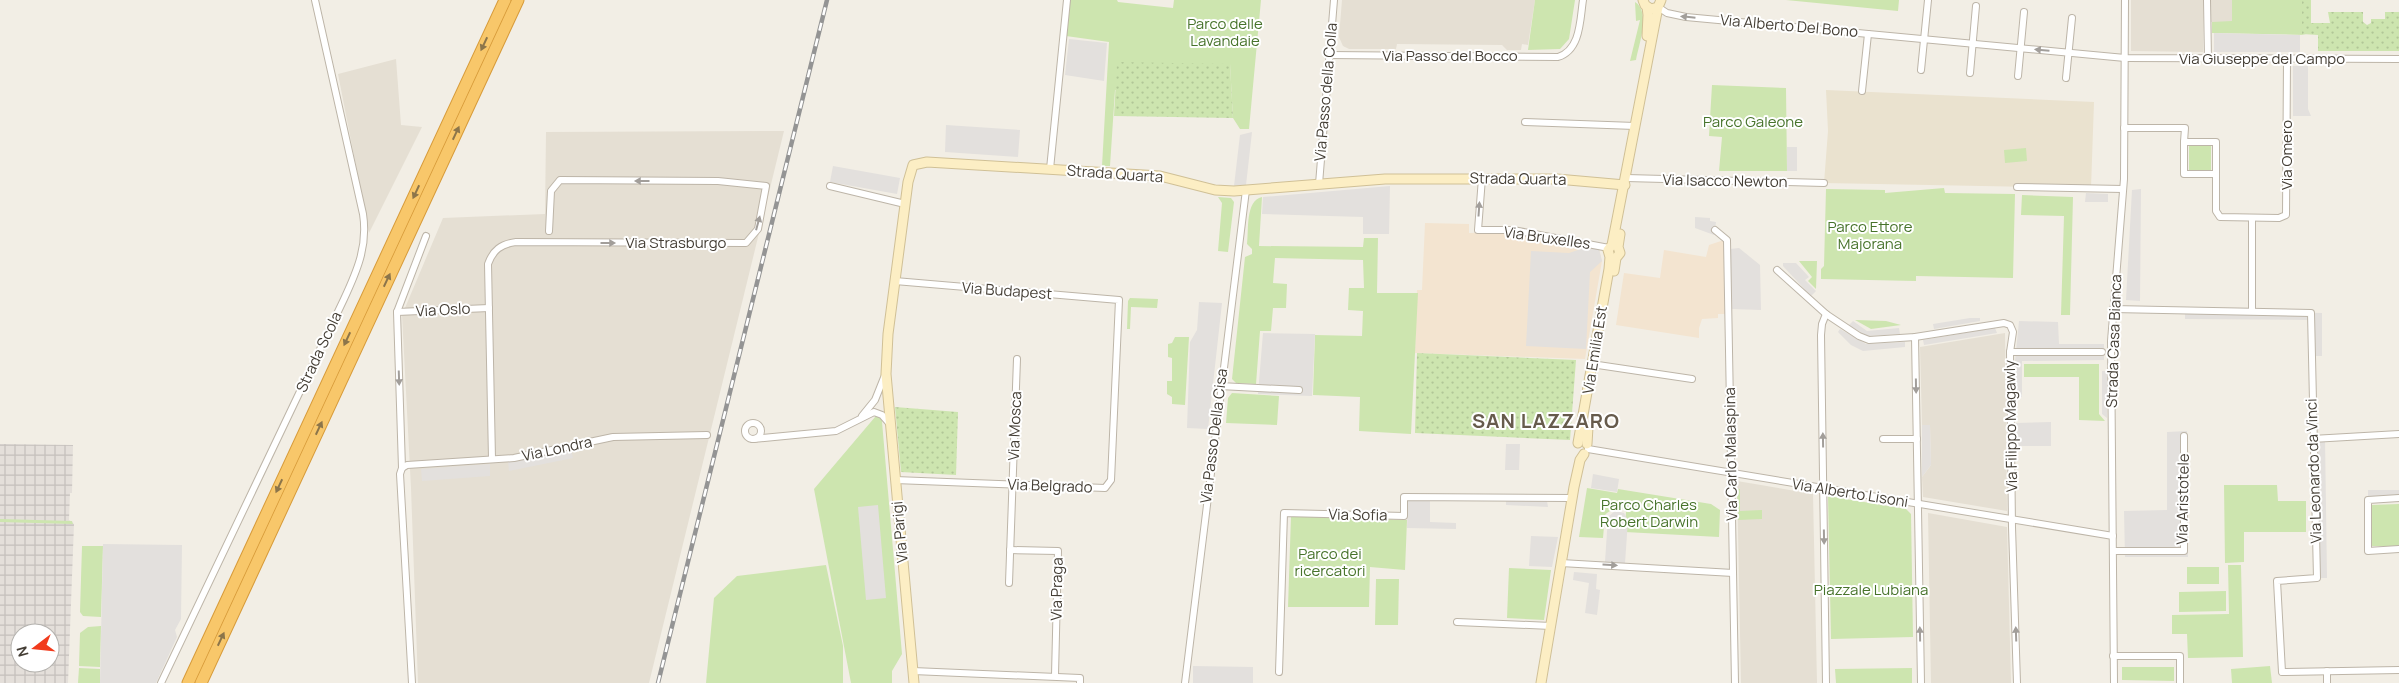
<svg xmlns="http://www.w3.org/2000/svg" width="2399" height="683" font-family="Manrope,sans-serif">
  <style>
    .residential { fill: #e5dfd3 }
    .commercial { fill: #f3e4d0 }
    .industrial { fill: url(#industrial-grid); fill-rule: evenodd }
    .education { fill: #eae2cf }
    .green { fill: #cde5af }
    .garden { fill: url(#garden-dots) }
    .parking { fill: #e3e0dd }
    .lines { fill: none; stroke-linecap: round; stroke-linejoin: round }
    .street-casing { stroke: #bdb5a8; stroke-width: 8 }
    .secondary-casing { stroke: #d0c096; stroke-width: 11 }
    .highway-casing { stroke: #d79b3a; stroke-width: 13 }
    .street { stroke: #fff; stroke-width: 6 }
    .secondary { stroke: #fceec4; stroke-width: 9 }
    .highway { stroke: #f8c76a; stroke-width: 11 }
    .rail-casing { stroke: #949494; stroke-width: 4.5 }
    .rail { stroke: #fff; stroke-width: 2.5; stroke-dasharray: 8; stroke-linecap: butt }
    .oneway { fill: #a29e9a }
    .oneway2 { fill: #8c754a }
    .labels { text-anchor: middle; stroke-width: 4; stroke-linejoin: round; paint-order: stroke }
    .park-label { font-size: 15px; fill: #47732b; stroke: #fff }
    .street-label { font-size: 15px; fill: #443e35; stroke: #fff }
    .district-label { font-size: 20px; font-weight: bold; letter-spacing: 1px; fill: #665b4c; stroke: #fff }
  </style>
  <defs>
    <pattern id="industrial-grid" width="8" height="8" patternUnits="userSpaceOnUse" patternTransform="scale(1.25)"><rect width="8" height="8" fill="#e4dfda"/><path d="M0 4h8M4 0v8" fill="none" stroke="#c5c0bc"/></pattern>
    <pattern id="garden-dots" width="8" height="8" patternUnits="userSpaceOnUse" patternTransform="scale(1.25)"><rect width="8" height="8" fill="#cde5af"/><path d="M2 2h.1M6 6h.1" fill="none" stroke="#b1c697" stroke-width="1.8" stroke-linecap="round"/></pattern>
  </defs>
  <rect width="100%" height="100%" fill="#f2eee5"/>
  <!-- residential -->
  <g class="residential">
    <polygon points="1342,0 1535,0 1528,45 1522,44 1521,50 1507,50 1502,45 1397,44 1396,49 1349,49 1343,46 1339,37"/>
    <polygon points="2131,0 2203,0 2203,52 2131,51"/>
    <rect x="2211" y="0" width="21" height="22"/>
    <polygon points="396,59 401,125 422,127 369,233 338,74"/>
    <polygon points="784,131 649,683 418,683 411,488 402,315 443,218 545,214 546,132"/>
    <polygon points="2005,333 2007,511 1923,497 1922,477 1931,465 1930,425 1922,425 1920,347"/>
    <polygon points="1737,481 1813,494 1817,683 1741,683"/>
    <polygon points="1928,513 2007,527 2011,683 1931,683"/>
  </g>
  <!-- commercial -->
  <g class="commercial">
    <polygon points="1425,223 1469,224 1469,233 1513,232 1568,242 1569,249 1586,246 1599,249 1602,261 1585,359 1415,353 1417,290 1422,290"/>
    <polygon points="1724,240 1725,314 1718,314 1718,318 1702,319 1699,328 1699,338 1616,325 1624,273 1660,278 1664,250 1706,257 1709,245"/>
  </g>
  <!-- industrial -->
  <path class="industrial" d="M 0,444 L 73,445 L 72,493 L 70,493 L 69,520 L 74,524 L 68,683 L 0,683 ZM 20,633 L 50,633 L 50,663 L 20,663 Z"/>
  <!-- education -->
  <polygon class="education" points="1826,90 2094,102 2091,188 1824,183 1828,131"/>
  <!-- green -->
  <g class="green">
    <polygon points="1069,0 1117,0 1118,2 1173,8 1174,0 1261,0 1249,129 1240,129 1233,118 1230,64 1115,90 1110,166 1102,166 1109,42 1066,36"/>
    <polygon points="1535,0 1575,0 1569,39 1560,49 1528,50"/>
    <polygon points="1786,0 1899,0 1898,11"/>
    <polygon points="2232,0 2302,0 2302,34 2306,35 2212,33 2212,22 2232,21"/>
    <path d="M 1635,2 C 1651,12 1639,44 1636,60 L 1630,61 L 1640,20 L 1636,21 Z"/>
    <polygon points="1712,85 1786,88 1787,171 1719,171 1722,137 1709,136"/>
    <rect x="2189" y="146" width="22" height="25"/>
    <polygon points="2026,148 2027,161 2005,163 2004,150"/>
    <polygon points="1944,188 1945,193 2015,194 2013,278 1916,276 1916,281 1821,279 1821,269 1824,266 1826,189 1885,190 1885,193"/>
    <polygon points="2022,195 2073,197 2070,315 2061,315 2064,216 2021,215"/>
    <polygon points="1218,197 1231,198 1234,202 1228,252 1218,251 1222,203"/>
    <path d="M 1262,197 L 1259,246 L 1363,247 L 1364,238 L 1378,238 L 1377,293 L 1418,293 L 1411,434 L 1359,431 L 1360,397 L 1313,395 L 1315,335 L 1362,336 L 1363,311 L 1348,310 L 1349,288 L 1364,288 L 1363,260 L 1275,258 L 1273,283 L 1287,284 L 1286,308 L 1273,308 L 1271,331 L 1260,331 L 1256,384 L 1236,383 L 1232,379 L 1245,257 L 1252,254 L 1252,249 L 1247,244 C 1249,230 1245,201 1262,197 Z"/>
    <polygon points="1799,261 1817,261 1816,289 1808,281 1812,277"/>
    <polygon points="1130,298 1158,299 1157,308 1131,307 1130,329 1127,329 1128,301"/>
    <polygon points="1855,320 1886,321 1901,325 1871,329"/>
    <polygon points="1175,337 1189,337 1185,405 1172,404 1172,397 1167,394 1167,381 1172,381 1172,358 1168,357 1168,344 1172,343"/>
    <polygon points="2024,364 2099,364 2099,414 2105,421 2079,420 2079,377 2024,377"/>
    <polygon points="1232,393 1279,396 1277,425 1226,423 1228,398"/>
    <polygon points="881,410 902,654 892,671 892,683 851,683 814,489"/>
    <polygon points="2224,485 2277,485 2278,501 2306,501 2306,532 2244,532 2244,562 2225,563"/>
    <path d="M 1587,488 L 1617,493 L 1618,489 L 1711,504 L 1720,510 L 1719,537 L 1625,532 L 1626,512 C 1620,505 1611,509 1605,515 L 1603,538 L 1579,537 Z"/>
    <polygon points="1737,489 1740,489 1740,511 1762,510 1762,519 1738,520"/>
    <polygon points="1828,496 1906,509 1911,514 1913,637 1831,639"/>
    <polygon points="2399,504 2399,546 2372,546 2372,505"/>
    <polygon points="1291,516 1407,520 1405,570 1370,567 1369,607 1288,607"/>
    <polygon points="0,519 72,521 73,524 0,522"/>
    <polygon points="82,546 103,546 101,617 83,616 80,612"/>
    <polygon points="826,565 843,646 843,683 706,683 714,598 737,576"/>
    <polygon points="2228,565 2241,565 2243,657 2188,658 2187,634 2172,634 2172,615 2229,614"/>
    <rect x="2187" y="567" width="32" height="17"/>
    <polygon points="1509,568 1551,570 1544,620 1507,618"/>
    <polygon points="1376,579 1399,579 1398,625 1375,625"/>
    <polygon points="2226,591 2226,611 2179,612 2179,592"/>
    <polygon points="101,626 100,667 79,666 80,633 88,627"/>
    <polygon points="2270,666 2272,683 2232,683 2231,669"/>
    <polygon points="2122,667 2174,667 2174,681 2122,680"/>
    <polygon points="79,668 100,669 100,683 78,683"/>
    <polygon points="1912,668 1912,683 1836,683 1835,669"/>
  </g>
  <!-- garden -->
  <g class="garden">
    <polygon points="2302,0 2311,0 2311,23 2330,23 2328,12 2363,12 2363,22 2367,25 2371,23 2371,19 2385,19 2385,12 2399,12 2399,51 2318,51 2318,35 2302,34"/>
    <polygon points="1117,62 1230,64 1233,118 1114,116"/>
    <polygon points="1417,353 1576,360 1570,440 1415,433"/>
    <polygon points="895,407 958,412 956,475 901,472"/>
  </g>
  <!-- parking -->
  <g class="parking">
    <polygon points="2214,33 2300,35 2300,52 2214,52"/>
    <polygon points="1069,39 1107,43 1104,81 1065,75"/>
    <polygon points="2293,66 2308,66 2308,109 2311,116 2293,116"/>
    <polygon points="946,125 1020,130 1018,157 945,152"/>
    <polygon points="1252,132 1246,185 1234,186 1240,135"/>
    <rect x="1787" y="147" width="10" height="24"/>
    <polygon points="833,166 900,178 897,194 830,182"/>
    <polygon points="1390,186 1389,234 1363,234 1363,217 1262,214 1263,197"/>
    <polygon points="2141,189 2140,301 2126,300 2132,190"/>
    <polygon points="2086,193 2108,194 2108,202 2085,202"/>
    <polygon points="1695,217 1710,218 1710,221 1716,222 1714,235 1695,228"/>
    <polygon points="1584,248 1599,249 1602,261 1590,272 1586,349 1526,346 1531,251 1569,253"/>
    <polygon points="1739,248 1760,265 1761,310 1731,309 1730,249"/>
    <polygon points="1783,263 1796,263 1809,277 1805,280 1816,291 1811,296 1783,266"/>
    <polygon points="1199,302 1222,303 1208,429 1187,428 1190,342 1197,330"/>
    <polygon points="2185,309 2322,313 2322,356 2311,356 2311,320 2185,319"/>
    <polygon points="1970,318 1980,318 1980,321 1934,329 1933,324"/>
    <polygon points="1853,321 1867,331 1899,328 1900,334 1867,336 1849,325"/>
    <polygon points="2019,321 2058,322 2059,344 2104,344 2104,360 2022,361 2022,397 2016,397 2015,361"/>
    <polygon points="1995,328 1997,333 1924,345 1923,340"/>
    <polygon points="1840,329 1866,344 1905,342 1905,347 1863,351 1851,345 1838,332"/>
    <polygon points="1263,333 1315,334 1312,396 1258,394"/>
    <polygon points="2102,371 2107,371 2107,418 2102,414"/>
    <polygon points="2051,422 2051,446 2016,446 2016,423"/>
    <polygon points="1922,425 1930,425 1931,465 1922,477"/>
    <polygon points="2187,431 2188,557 2125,557 2124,511 2167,510 2167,432"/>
    <polygon points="2325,438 2327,578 2317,578 2312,439"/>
    <polygon points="1506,444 1520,444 1519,470 1505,470"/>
    <polygon points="571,449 573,458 509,471 508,461"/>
    <polygon points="490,464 490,476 422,481 421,469"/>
    <polygon points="1593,474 1619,479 1617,492 1591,488"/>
    <polygon points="2368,490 2399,490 2399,498 2368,500"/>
    <polygon points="1408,498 1430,498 1430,522 1456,523 1456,529 1407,528"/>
    <polygon points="1506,500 1547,501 1548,507 1506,505"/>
    <polygon points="878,505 886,598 866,600 858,507"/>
    <polygon points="1615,511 1624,513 1628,520 1625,563 1605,562 1608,517"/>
    <polygon points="1531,536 1558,537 1552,567 1529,566"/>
    <polygon points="103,544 182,545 181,619 175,630 177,637 156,683 100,683"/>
    <polygon points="1574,572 1597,574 1596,589 1600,590 1597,615 1585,613 1589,583 1573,580"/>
    <polygon points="1193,666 1253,667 1253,683 1193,683"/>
  </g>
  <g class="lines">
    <!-- street casing -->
    <g class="street-casing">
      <g id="street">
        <polyline points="2207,0 2208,59"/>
        <polyline points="1658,7 1667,13 1686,17 2125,58 2399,59"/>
        <path d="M 1329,55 L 1558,57 C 1581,50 1580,19 1583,0"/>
        <polyline points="1921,70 1928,0"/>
        <polyline points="1970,73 1976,6"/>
        <polyline points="2018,76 2024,12"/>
        <polyline points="2066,78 2072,18"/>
        <polyline points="1862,91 1868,34"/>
        <polyline points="1525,122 1635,126"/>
        <polyline points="2124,128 2185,128 2184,142"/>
        <rect x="2184" y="142" width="32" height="32"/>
        <polyline points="1050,169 1067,0"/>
        <polyline points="2216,174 2216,211 2220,217 2279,218 2286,215 2287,59"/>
        <polyline points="1482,178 1478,230 1513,230 1609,248"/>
        <polyline points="1626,178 1824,183"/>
        <polyline points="1319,184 1334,0"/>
        <polyline points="830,186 905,204"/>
        <polyline points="2017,187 2123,189"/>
        <polyline points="2252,218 2252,311"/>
        <polyline points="1715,230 1727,240 1735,683"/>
        <polyline points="1777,270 1826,314 1859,336 1869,340 1915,337 2004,323 2010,325 2013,332 2010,352 2012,527 2017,683"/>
        <polyline points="895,281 1119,300 1111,480 1105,488 895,480"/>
        <polyline points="2113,309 2311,313 2317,578 2277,581 2282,672 2399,670"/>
        <polyline points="397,312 489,308"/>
        <polyline points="1826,314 1822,324 1821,335 1826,683"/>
        <polyline points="1915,337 1921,683"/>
        <polyline points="2010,352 2102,352"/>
        <polyline points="1598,365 1692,379"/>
        <polyline points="1220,386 1299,390"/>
        <polyline points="862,416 875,400 885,375"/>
        <circle cx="753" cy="431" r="8"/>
        <polyline points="753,439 836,431 874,412 882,415 889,423"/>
        <polyline points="1883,439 1917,439"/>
        <polyline points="2312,439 2399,434"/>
        <polyline points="1588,449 2113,536"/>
        <path d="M 492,459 L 488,264 C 493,250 501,244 516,242 L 746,243 L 758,229 L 766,186 L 718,181 L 560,180 L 551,191 L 549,231"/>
        <polyline points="402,468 397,312 426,236"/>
        <polyline points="2399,498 2368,500 2368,551 2399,549"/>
        <polyline points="1010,550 1058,551 1055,675"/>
        <polyline points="2113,551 2184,551 2184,436"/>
        <polyline points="1561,563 1733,573"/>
        <polyline points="1009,583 1017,359"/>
        <polyline points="1457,622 1551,626"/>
        <polyline points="2113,656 2180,656 2180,683"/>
        <polyline points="913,671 1080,678 1080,683"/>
        <polyline points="2327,671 2327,683"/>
        <polyline points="1279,672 1284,513 1404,516 1404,497 1572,498"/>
        <path d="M 161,683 L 344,299 C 357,271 368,246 363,214 L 315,0"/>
        <polyline points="412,683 400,474 402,468 407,465 514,458 613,437 707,435"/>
        <polyline points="1185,683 1246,190"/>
        <polyline points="2114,683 2111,341 2124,179 2125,0"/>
      </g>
    </g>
    <!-- secondary casing -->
    <g class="secondary-casing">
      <g id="secondary">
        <polyline points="1643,0 1645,5 1651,9 1658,7 1661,0"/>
        <polyline points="1647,7 1648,15 1647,36"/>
        <polyline points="1614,271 1616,258 1620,253 1618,247 1620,234"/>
        <polyline points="1578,443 1609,269 1610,257 1608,250 1612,245 1658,7"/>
        <polyline points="1587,444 1588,427"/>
        <polyline points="914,683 886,374 888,334 908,182 913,165 927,162 1160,176 1215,190 1234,191 1385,179 1557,179 1625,185"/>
        <polyline points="1541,683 1574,487 1580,460 1584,454"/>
      </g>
    </g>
    <!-- highway casing -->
    <g class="highway-casing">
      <g id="highway">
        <polyline points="188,683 505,0"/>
        <polyline points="201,683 518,0"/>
      </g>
    </g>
    <!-- street -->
    <use href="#street" class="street"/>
    <!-- secondary -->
    <use href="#secondary" class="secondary"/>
    <!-- highway -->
    <use href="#highway" class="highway"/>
    <!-- rail casing -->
    <g class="rail-casing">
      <polyline id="rail" points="658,683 827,0"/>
    </g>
    <!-- rail -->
    <use href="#rail" class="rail"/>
  </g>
  <!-- one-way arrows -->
  <defs><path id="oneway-solid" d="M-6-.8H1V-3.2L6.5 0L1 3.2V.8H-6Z" transform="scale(1.25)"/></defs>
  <g class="oneway">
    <use href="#oneway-solid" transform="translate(1688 17) rotate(-174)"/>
    <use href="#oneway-solid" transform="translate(2042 50) rotate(-175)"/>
    <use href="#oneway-solid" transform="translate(642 181) rotate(-180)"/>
    <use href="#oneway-solid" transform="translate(1479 209) rotate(-86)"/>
    <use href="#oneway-solid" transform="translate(758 223) rotate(-75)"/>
    <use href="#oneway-solid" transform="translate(608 243)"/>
    <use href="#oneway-solid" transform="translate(399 378) rotate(88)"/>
    <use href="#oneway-solid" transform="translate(1916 386) rotate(89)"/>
    <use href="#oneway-solid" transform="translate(1823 440) rotate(-91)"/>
    <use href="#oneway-solid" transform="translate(1824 537) rotate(89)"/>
    <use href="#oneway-solid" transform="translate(1610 565) rotate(4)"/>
    <use href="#oneway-solid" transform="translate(1920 634) rotate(-91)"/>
    <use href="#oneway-solid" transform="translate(2016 634) rotate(-92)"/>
  </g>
  <g class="oneway2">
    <use href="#oneway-solid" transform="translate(484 44) rotate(115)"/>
    <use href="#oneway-solid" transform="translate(456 133) rotate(-65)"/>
    <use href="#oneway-solid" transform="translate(416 192) rotate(115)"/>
    <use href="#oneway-solid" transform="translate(387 280) rotate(-65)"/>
    <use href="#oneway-solid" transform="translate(347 339) rotate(115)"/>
    <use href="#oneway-solid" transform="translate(319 428) rotate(-65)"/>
    <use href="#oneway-solid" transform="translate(279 486) rotate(115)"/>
    <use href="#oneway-solid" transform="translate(221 639) rotate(-65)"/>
  </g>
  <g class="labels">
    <!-- park labels -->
    <g class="park-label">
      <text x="1225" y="29">Parco delle<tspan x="1225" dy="17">Lavandaie</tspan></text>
      <text x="1753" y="127">Parco Galeone</text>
      <text x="1870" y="232">Parco Ettore<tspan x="1870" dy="17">Majorana</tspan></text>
      <text x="1649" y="510">Parco Charles<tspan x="1649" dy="17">Robert Darwin</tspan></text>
      <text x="1330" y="559">Parco dei<tspan x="1330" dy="17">ricercatori</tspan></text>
      <text x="1871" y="595">Piazzale Lubiana</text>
    </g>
    <!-- street labels -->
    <g class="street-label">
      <text transform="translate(1789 26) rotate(5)" y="5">Via Alberto Del Bono</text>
      <text x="1450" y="61">Via Passo del Bocco</text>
      <text x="2262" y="64">Via Giuseppe del Campo</text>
      <text transform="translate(1326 92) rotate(-85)" y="5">Via Passo della Colla</text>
      <text transform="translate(2287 155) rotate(-90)" y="5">Via Omero</text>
      <text transform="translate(1115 174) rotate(4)" y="5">Strada Quarta</text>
      <text transform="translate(1518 179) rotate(1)" y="5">Strada Quarta</text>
      <text transform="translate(1725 181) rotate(1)" y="5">Via Isacco Newton</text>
      <text transform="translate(1547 238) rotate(8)" y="5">Via Bruxelles</text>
      <text x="676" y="248">Via Strasburgo</text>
      <text transform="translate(1007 291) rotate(4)" y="5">Via Budapest</text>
      <text transform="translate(443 310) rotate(-3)" y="5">Via Oslo</text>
      <text transform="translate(2114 341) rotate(-88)" y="5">Strada Casa Bianca</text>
      <text transform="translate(1595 350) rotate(-81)" y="5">Via Emilia Est</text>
      <text transform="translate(319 352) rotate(-65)" y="5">Strada Scola</text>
      <text transform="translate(1015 426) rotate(-88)" y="5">Via Mosca</text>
      <text transform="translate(2011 426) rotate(-91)" y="5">Via Filippo Magawly</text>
      <text transform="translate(1214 436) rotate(-83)" y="5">Via Passo Della Cisa</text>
      <text transform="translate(557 449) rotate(-12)" y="5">Via Londra</text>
      <text transform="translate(1731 454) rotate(-91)" y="5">Via Carlo Malaspina</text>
      <text transform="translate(2314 471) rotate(-92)" y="5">Via Leonardo da Vinci</text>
      <text transform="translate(1050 486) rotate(2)" y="5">Via Belgrado</text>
      <text transform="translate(1850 493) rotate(9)" y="5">Via Alberto Lisoni</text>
      <text transform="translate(2183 499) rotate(-89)" y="5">Via Aristotele</text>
      <text transform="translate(1358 515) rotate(1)" y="5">Via Sofia</text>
      <text transform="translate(900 532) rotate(-95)" y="5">Via Parigi</text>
      <text transform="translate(1057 589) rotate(-89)" y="5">Via Praga</text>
    </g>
    <!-- district labels -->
    <g class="district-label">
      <text x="1546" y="428">SAN LAZZARO</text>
    </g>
  </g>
  <!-- north arrow -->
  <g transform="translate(35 648) rotate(254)"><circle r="24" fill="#ffffff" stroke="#b4b2ae"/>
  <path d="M0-4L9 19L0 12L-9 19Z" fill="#f13a1c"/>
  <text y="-8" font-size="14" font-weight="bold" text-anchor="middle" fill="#443e35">N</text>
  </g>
</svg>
